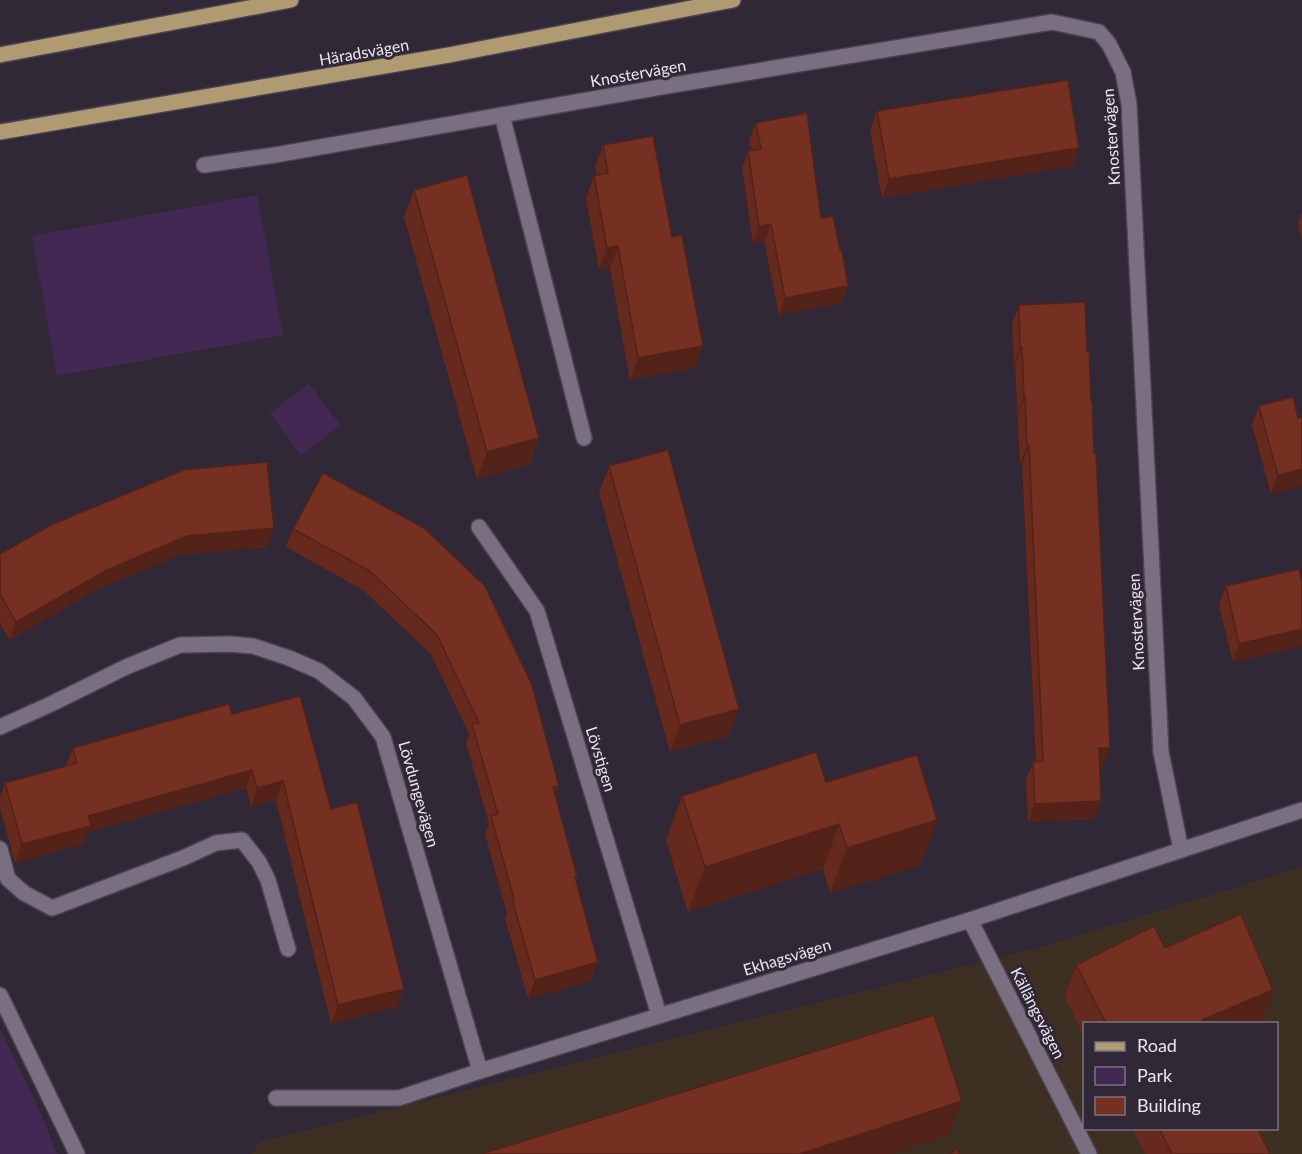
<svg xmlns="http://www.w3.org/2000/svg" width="1302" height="1154" font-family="Lato,sans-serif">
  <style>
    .industrial { fill: #3e2f23; fill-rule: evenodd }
    .green { fill: #432854 }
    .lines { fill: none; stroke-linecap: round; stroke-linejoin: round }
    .minor-casing { stroke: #4b4351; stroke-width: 18 }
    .major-casing { stroke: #4b4351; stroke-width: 18 }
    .minor { stroke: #796f81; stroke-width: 15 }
    .major { stroke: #b09a72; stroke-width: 15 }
    .wall { fill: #65291d }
    .shaded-wall { fill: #532218 }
    .building { fill: #763022; stroke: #532218; stroke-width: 1.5 }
    .labels { text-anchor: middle; stroke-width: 6; stroke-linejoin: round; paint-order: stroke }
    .street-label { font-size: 16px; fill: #ece6f1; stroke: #302737 }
  </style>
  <rect width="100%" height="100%" fill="#302737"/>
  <!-- industrial -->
  <path class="industrial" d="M 1302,867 L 1302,1154 L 251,1154 L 260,1142 L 1038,948 ZM 1084,1024 L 1276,1024 L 1276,1128 L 1084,1128 Z"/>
  <!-- green -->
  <g class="green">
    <polygon points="257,195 283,335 57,376 32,236"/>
    <polygon points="309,384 340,425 301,455 270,413"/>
    <polygon points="0,1029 41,1114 57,1154 0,1154"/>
  </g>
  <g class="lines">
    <!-- minor casing -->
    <g class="minor-casing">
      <g id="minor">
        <polyline points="502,115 584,438"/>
        <polyline points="204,165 275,155 667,86 1052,22 1099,32 1109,44 1123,72 1129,104 1161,752 1181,850"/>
        <polyline points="479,527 537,611 659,1015"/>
        <polyline points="0,727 51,704 126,667 180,645 229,644 253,646 289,658 319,671 354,698 383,737 480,1071"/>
        <polyline points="0,849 8,879 24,893 52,908 183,858 216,843 242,840 259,862 268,880 288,949"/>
        <polyline points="970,920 1089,1154"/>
        <polyline points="0,995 77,1154"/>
        <polyline points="276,1098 399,1098 480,1071 970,920 1302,810"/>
      </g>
    </g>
    <!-- major casing -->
    <g class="major-casing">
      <g id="major">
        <polyline points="0,55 291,0"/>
        <polyline points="0,132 449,55 733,0"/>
      </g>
    </g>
    <!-- minor -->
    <use href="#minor" class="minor"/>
    <!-- major -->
    <use href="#major" class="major"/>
  </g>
  <!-- wall -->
  <g class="wall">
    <polygon points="877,111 1079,148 1072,166 882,198 870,130"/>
    <polygon points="756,123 821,218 840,250 848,286 842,303 779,315 764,241 753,243 742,168 748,151 752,151 749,140"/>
    <polygon points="603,145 695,368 630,380 610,268 599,270 586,198 594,176 597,176 595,167"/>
    <polygon points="414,190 539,438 530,465 477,479 404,217"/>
    <polygon points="1302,212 1302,241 1298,224"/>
    <polygon points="1019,305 1087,351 1110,748 1103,766 1100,767 1101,801 1094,819 1028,822 1026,780 1033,762 1036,762 1022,464 1020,464 1015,365 1014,365 1012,324"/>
    <polygon points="1259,406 1298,418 1302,417 1271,494 1252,425"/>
    <polygon points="609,466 739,709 729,736 670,752 599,493"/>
    <polygon points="323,473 555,796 577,876 576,881 591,981 528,999 505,918 507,914 485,834 489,824 466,743 469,734 431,654 363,590 286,547 293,529"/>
    <polygon points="274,528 267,547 180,555 100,588 10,640 0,624 0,554"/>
    <polygon points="1302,583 1302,646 1233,662 1219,605 1226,586"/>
    <polygon points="232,714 331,809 404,989 397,1007 331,1024 276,800 251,807 246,788 88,832 84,844 15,863 0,808 0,797 5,783 66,766 73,748"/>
    <polygon points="826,782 937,820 921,865 830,893 823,869 688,912 666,840 682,796"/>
    <polygon points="1165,948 1262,1022 1257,1023 1084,1023 1084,1036 1065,997 1076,965"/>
    <polygon points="1132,1128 1257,1128 1270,1154 1145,1154"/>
  </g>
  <!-- shaded-wall -->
  <g class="shaded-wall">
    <polygon points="1079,148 1072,166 882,198 889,179"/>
    <polygon points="771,224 764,241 753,243 759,226"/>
    <polygon points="618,246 610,268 599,270 607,248"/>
    <polygon points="848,286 842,303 779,315 785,298"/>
    <polygon points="703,346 695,368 630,380 638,358"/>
    <polygon points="1020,347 1022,347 1015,365 1014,365"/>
    <polygon points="1024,396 1025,396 1018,414 1017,414"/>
    <polygon points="539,438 530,465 477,479 487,452"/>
    <polygon points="1027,445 1029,445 1022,464 1020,464"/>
    <polygon points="1302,469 1302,486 1271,494 1278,476"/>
    <polygon points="274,528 267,547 180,555 100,588 10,640 16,622 107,570 187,536"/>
    <polygon points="1302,629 1302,646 1233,662 1239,644"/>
    <polygon points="739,709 729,736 670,752 680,725"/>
    <polygon points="1099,748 1110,748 1103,766 1093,767"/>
    <polygon points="252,770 246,788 88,832 84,844 15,863 22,844 88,816"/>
    <polygon points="283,781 276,800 251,807 257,788"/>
    <polygon points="559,786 552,804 553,787"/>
    <polygon points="1101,801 1094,819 1028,822 1035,804"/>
    <polygon points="937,820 921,865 830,893 847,848"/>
    <polygon points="839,824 823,869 688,912 705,867"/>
    <polygon points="598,962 591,981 528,999 535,980"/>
    <polygon points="404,989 397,1007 331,1024 338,1005"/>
    <polygon points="1273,990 1262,1022 1257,1023 1200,1023 1202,1020"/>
    <polygon points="962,1101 950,1135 892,1154 800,1154"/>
  </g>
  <!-- building -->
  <g class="building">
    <polygon points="1068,80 1079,148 889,179 877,111"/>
    <polygon points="807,113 821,218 833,216 840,250 842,250 848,286 785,298 771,224 759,226 748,151 761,149 756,123"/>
    <polygon points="653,136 672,237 682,235 703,346 638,358 618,246 607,248 594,176 608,173 603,145"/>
    <polygon points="467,175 539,438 487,452 414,190"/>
    <polygon points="1085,302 1087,351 1089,351 1091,401 1092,401 1094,453 1096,453 1110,748 1099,748 1101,801 1035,804 1033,762 1043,761 1029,445 1027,445 1025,396 1024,396 1022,347 1020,347 1019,305"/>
    <polygon points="1293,397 1298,418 1302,417 1302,469 1278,476 1259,406"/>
    <polygon points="668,450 739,709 680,725 609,466"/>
    <polygon points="267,462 274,528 187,536 107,570 16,622 0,594 0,554 53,524 184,470"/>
    <polygon points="323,473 424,528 485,586 532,685 559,786 553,787 577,876 575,877 598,962 535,980 512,899 514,899 491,816 498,814 472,724 479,723 437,635 370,571 293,529"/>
    <polygon points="1299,569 1302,583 1302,629 1239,644 1226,586"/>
    <polygon points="300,696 331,809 357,802 404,989 338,1005 283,781 257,788 252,770 88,816 91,826 22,844 5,783 77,763 73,748 229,704 232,714"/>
    <polygon points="816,752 826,782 917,755 937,820 847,848 839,824 705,867 682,796"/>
    <polygon points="1241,914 1273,990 1202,1020 1204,1023 1106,1023 1076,965 1154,926 1165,948"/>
    <polygon points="934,1015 962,1101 800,1154 481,1154"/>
    <polygon points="1159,1128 1257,1128 1270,1154 1172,1154"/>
    <polygon points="956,1149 960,1154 951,1154"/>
  </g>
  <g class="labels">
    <!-- street labels -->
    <g class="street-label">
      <text transform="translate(364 52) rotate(-10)" y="6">Häradsvägen</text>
      <text transform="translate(638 73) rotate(-10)" y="6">Knostervägen</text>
      <text transform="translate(1111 137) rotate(-94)" y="6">Knostervägen</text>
      <text transform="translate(1136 622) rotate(-93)" y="6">Knostervägen</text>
      <text transform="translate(601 759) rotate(73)" y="6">Lövstigen</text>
      <text transform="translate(419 794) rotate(74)" y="6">Lövdungevägen</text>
      <text transform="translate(787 957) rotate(-17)" y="6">Ekhagsvägen</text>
      <text transform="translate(1038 1013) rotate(63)" y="6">Källängsvägen</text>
    </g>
  </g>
  <!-- legend -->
  <rect x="1083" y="1022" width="195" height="108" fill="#302737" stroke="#7b7381" stroke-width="1.5"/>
  <rect x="1095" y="1042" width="30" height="9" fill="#b09a72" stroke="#7b7381" stroke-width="1.5"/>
  <text x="1137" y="1052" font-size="18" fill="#ece6f1">Road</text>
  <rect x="1095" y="1067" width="30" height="18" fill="#432854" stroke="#7b7381" stroke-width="1.5"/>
  <text x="1137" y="1082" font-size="18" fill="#ece6f1">Park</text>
  <rect x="1095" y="1097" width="30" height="18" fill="#763022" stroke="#7b7381" stroke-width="1.5"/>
  <text x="1137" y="1112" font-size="18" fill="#ece6f1">Building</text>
</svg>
